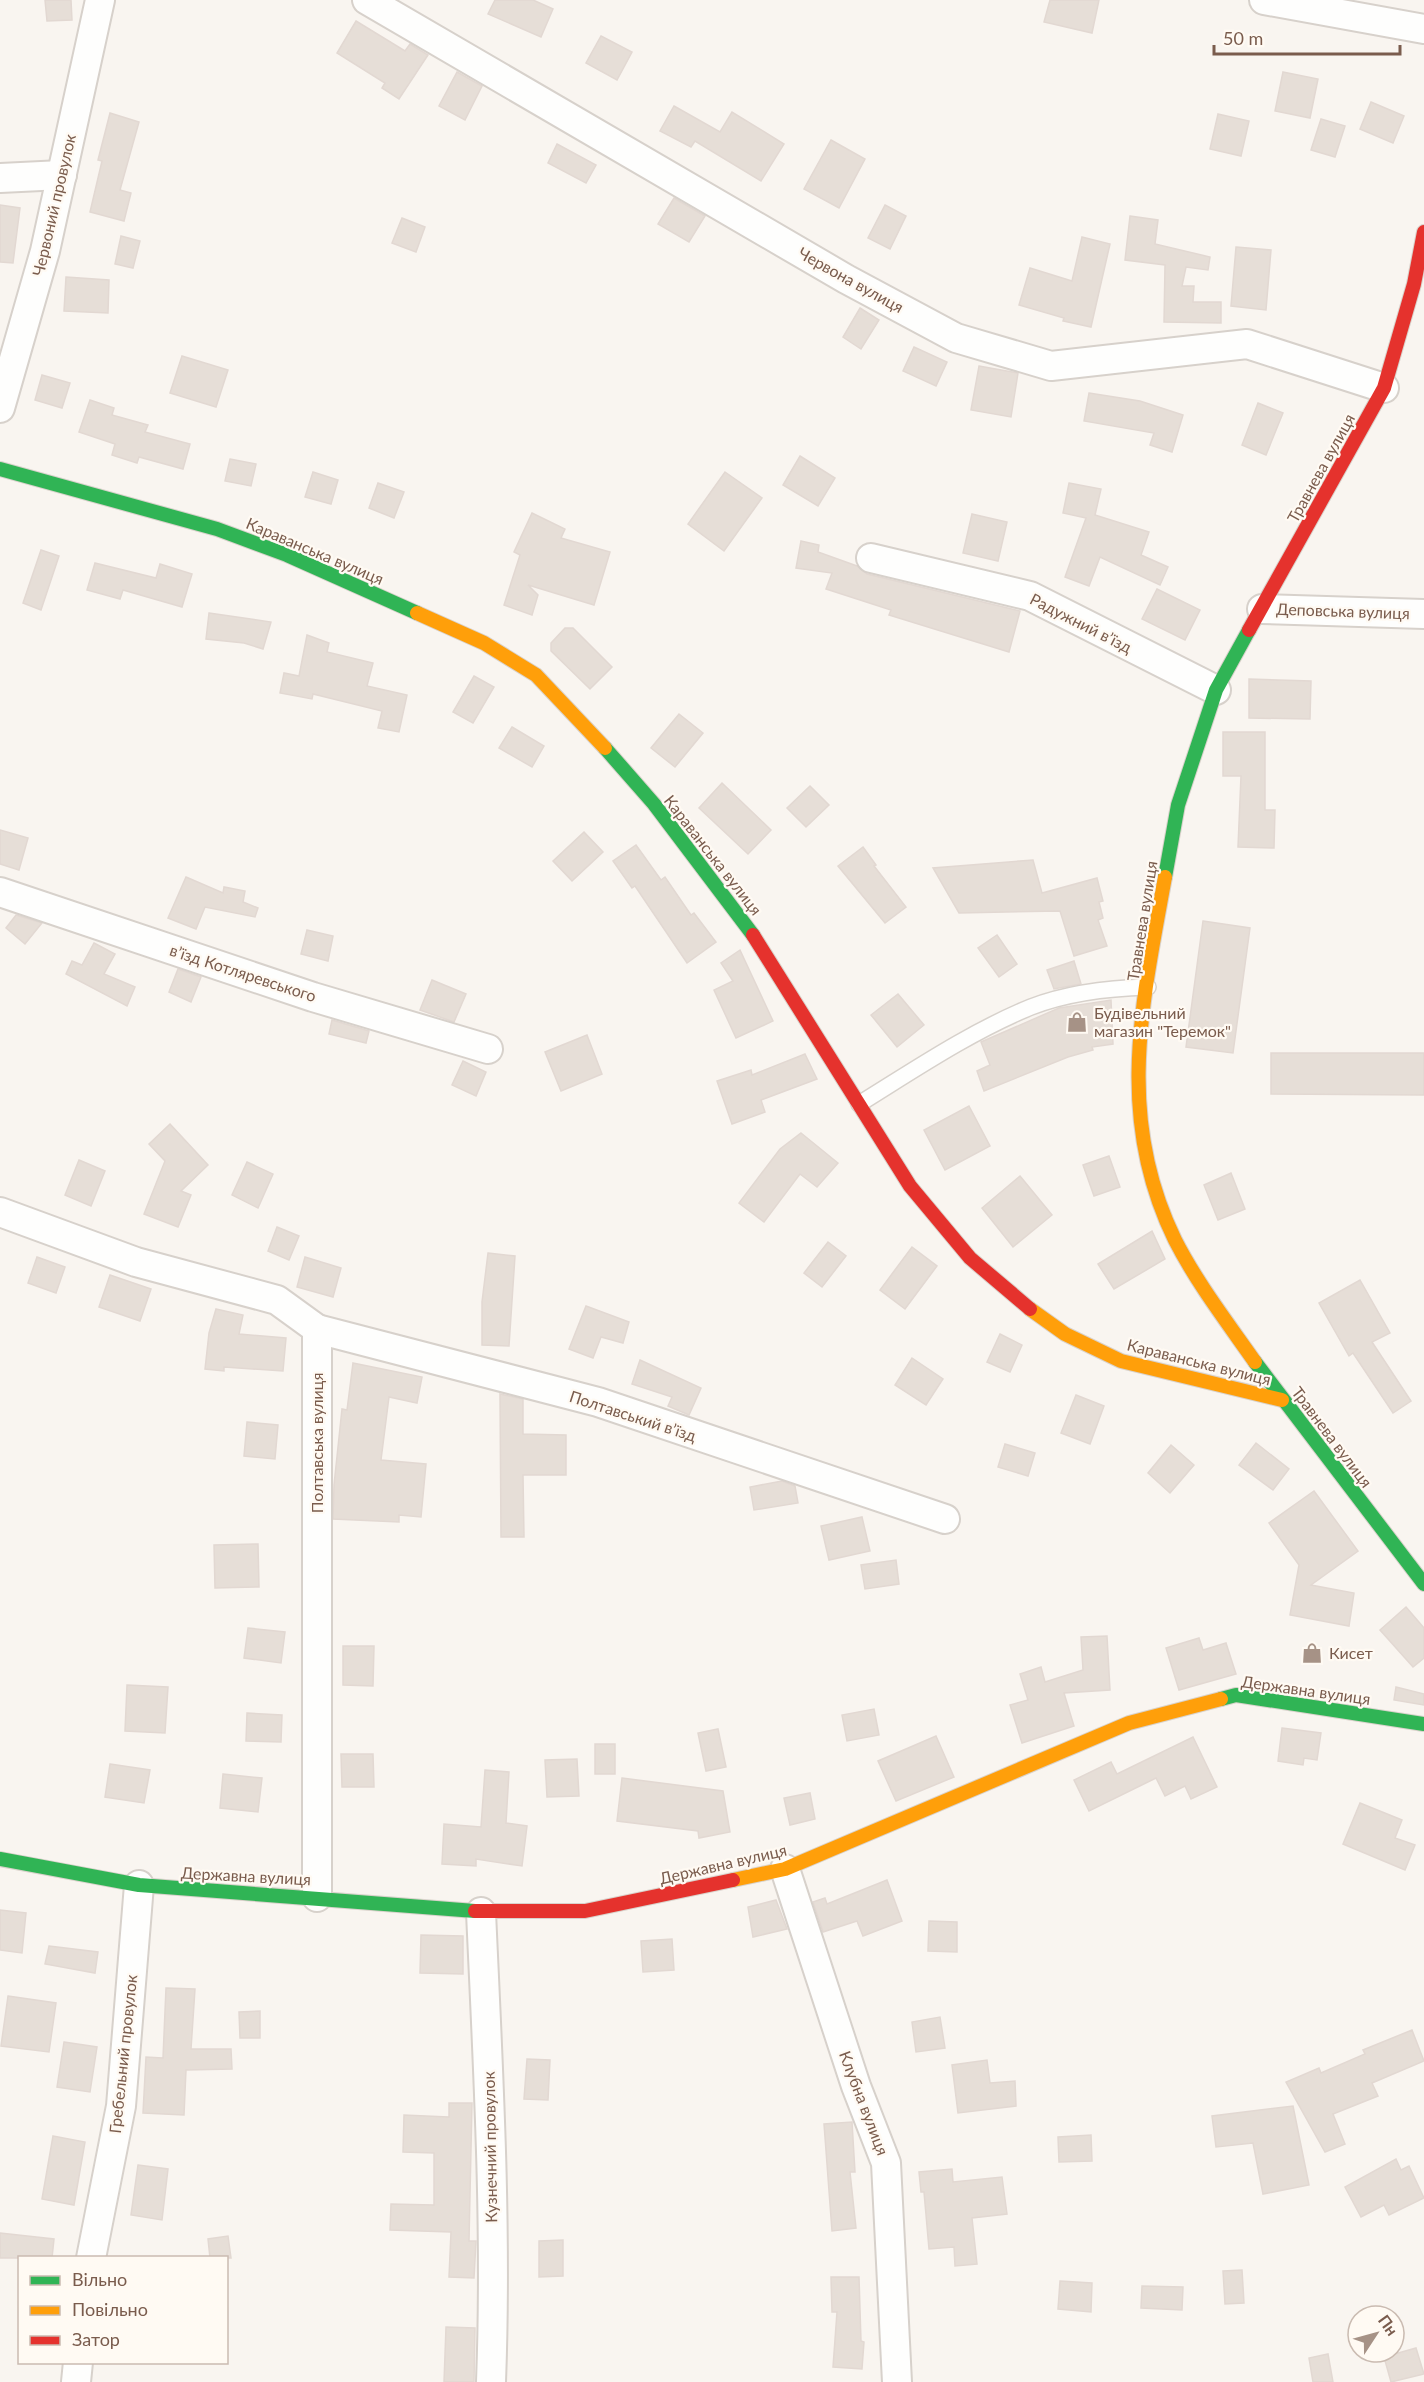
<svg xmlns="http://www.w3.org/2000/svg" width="1424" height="2382" font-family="Lato,sans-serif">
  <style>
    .building { fill: #e6ded7; stroke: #e2d8d2; stroke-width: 1.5 }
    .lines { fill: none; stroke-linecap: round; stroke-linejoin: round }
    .lane-casing { stroke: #d7d1cb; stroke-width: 18 }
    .street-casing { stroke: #d7d1cb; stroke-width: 32 }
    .fast-casing { stroke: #d9d2cb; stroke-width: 16 }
    .slow-casing { stroke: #d9d2cb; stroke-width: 16 }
    .jam-casing { stroke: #d9d2cb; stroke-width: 16 }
    .lane { stroke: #fefefd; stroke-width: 15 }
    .street { stroke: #fefefd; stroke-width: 28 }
    .fast { stroke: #30b455; stroke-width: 14 }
    .slow { stroke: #ff9f0a; stroke-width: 14 }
    .jam { stroke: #e5322d; stroke-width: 14 }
    .labels { text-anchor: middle; stroke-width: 4.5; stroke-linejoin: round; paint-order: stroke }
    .street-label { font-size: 16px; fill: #7a5c4d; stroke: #fffaf3 }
    .poi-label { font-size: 16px; fill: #7a5c4d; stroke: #fffaf3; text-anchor: start }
  </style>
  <rect width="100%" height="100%" fill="#f9f5f0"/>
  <!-- building -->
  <g class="building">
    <polygon points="45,0 71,0 72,20 47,21"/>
    <polygon points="495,0 533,0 553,9 541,37 488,14"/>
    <polygon points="1050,0 1099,0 1092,33 1044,22"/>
    <polygon points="356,21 405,51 410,44 428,55 399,99 382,88 385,83 337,53"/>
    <polygon points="601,36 632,52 617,80 586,63"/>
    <polygon points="457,72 482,86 465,120 439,106"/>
    <polygon points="1283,72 1318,79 1310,118 1275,111"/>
    <polygon points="1371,102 1404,116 1393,143 1360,129"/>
    <polygon points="674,106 720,132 732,112 784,144 761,181 695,141 691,147 660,131"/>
    <polygon points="110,113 139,122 120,190 131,193 124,221 90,212 102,161 98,160"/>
    <polygon points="1218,114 1249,121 1241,156 1210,149"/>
    <polygon points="1321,119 1345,126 1335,157 1311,150"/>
    <polygon points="831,140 865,159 839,208 804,189"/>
    <polygon points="557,144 596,165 586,183 548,163"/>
    <polygon points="674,198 705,216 689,242 658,224"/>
    <polygon points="0,205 20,208 13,263 0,262"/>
    <polygon points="885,205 906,216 890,249 868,238"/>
    <polygon points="1130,216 1158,220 1155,244 1210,257 1208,270 1186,267 1182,286 1194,286 1193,302 1221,302 1221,323 1164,322 1165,265 1125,260"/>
    <polygon points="402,218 425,227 416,252 392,243"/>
    <polygon points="121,236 140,241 133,268 115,264"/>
    <polygon points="1082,237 1110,244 1091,327 1063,321 1064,318 1019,305 1030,268 1072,281"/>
    <polygon points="1236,247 1271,250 1266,310 1231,306"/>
    <polygon points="66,277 109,280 108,313 64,311"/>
    <polygon points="860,308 879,320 861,349 843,337"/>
    <polygon points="914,347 947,362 936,386 903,371"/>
    <polygon points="182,356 228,370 216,407 170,393"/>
    <polygon points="979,366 1018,373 1011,417 971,410"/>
    <polygon points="42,375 70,383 62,408 35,400"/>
    <polygon points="1089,393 1140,401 1183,415 1172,452 1150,445 1154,433 1084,421"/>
    <polygon points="90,400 114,408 112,415 148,425 145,432 190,444 183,469 139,457 137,463 112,455 115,444 79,432"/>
    <polygon points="1258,403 1283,413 1266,455 1242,445"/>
    <polygon points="800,456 835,478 818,506 783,485"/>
    <polygon points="230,459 256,464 251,486 225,481"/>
    <polygon points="313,472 338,480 331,504 305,497"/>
    <polygon points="725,472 762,498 724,551 688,524"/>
    <polygon points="378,483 404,492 394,518 369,508"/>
    <polygon points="1069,483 1101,489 1095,515 1149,532 1141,555 1168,567 1160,585 1100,557 1089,586 1065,577 1086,518 1063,513"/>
    <polygon points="532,513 565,529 561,538 610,552 594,605 528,585 538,595 532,615 504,605 520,555 514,552"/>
    <polygon points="972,514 1007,522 998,561 963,553"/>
    <polygon points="801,541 819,545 818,552 857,566 867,574 1020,611 1009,652 889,615 891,610 826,589 832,573 796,568"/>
    <polygon points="41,550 59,556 41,610 23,603"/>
    <polygon points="95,563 156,578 160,564 192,574 182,607 123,590 120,599 87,590"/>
    <polygon points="1157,589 1200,610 1185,640 1142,619"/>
    <polygon points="209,613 271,622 263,649 244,643 206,639"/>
    <polygon points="565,628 573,628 612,667 590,689 551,651 551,643"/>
    <polygon points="307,635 329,643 327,652 373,663 367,686 407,695 399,732 378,728 382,711 313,694 312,699 280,693 284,673 299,676"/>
    <polygon points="474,676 494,687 473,723 453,712"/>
    <polygon points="1249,679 1311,681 1310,719 1249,718"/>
    <polygon points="679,714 703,733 675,767 651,748"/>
    <polygon points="512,727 544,746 532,767 499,748"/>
    <polygon points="1223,732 1265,732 1265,810 1275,810 1274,848 1238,847 1241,776 1223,776"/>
    <polygon points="722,783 771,830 748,854 699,808"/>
    <polygon points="810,786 829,805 806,827 787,808"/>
    <polygon points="0,830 28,838 19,870 0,864"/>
    <polygon points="584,832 603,852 572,881 553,861"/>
    <polygon points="636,845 661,880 665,877 691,915 694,913 716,942 687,963 635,886 632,888 613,861"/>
    <polygon points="863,847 876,865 874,866 906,907 885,923 838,866"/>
    <polygon points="1033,860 1042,893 1097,878 1103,901 1099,902 1103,918 1098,920 1107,946 1074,956 1060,911 959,913 933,868"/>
    <polygon points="186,877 223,893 224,887 245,891 243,902 258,908 255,917 205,907 196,929 168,918"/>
    <polygon points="16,915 42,923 25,944 6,928"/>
    <polygon points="1203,921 1250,928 1233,1053 1186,1047"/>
    <polygon points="307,930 333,936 328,961 301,954"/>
    <polygon points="997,935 1017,964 999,977 978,948"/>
    <polygon points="94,943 115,954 104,974 135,987 127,1006 66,974 72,961 82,965"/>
    <polygon points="740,950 773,1021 736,1038 714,990 733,981 721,963"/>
    <polygon points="1074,961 1081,984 1054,989 1047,970"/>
    <polygon points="178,969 201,977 191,1002 169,992"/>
    <polygon points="432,980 466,994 454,1022 420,1010"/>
    <polygon points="898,994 924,1025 897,1047 871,1015"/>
    <polygon points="1111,1000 1113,1044 1092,1047 1093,1050 1068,1057 984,1091 977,1071 990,1065 981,1042 1059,1008"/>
    <polygon points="332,1020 369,1031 366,1043 329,1034"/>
    <polygon points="587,1035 602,1074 561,1091 545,1052"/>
    <polygon points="1271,1053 1424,1053 1424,1095 1271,1094"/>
    <polygon points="805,1054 817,1079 761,1100 765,1112 732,1124 717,1081 751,1070 752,1075"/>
    <polygon points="463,1061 486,1072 476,1096 452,1085"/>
    <polygon points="969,1106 990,1146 945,1170 924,1130"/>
    <polygon points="170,1124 208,1165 181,1191 191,1195 178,1227 144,1214 165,1161 149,1144"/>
    <polygon points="801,1133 838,1163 817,1187 800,1174 764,1222 739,1203 780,1149"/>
    <polygon points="1109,1156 1120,1187 1094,1196 1083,1165"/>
    <polygon points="79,1160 105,1171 91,1206 65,1195"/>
    <polygon points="247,1162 273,1174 258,1208 232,1195"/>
    <polygon points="1231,1173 1245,1209 1218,1220 1204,1185"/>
    <polygon points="1020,1176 1052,1215 1013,1247 982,1208"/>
    <polygon points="277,1227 299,1236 289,1260 268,1251"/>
    <polygon points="1152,1231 1165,1259 1114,1289 1098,1264"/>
    <polygon points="828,1242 846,1256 822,1287 804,1273"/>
    <polygon points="912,1247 937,1266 905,1309 880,1290"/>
    <polygon points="488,1253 515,1256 509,1346 482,1345 482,1302"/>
    <polygon points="37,1257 65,1267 56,1293 28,1283"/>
    <polygon points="305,1257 341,1268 333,1297 297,1287"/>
    <polygon points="110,1275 151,1289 140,1321 99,1307"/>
    <polygon points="1360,1280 1390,1333 1372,1342 1411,1401 1393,1413 1353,1353 1349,1356 1319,1303"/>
    <polygon points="586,1306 629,1322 623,1343 601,1337 593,1358 569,1349"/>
    <polygon points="216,1309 243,1315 239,1334 286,1338 283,1371 224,1367 224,1371 205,1369 209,1333"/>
    <polygon points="1000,1334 1022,1345 1010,1372 987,1362"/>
    <polygon points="912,1358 943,1379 926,1405 895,1385"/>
    <polygon points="640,1360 701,1388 689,1415 668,1406 672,1397 632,1384"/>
    <polygon points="353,1363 422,1377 417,1403 389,1397 381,1460 426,1464 421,1517 399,1515 399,1522 333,1519 334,1485 342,1409 347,1410"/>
    <polygon points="500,1394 523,1399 523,1434 566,1435 566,1475 523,1475 524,1537 501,1537"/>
    <polygon points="1076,1395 1104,1406 1090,1444 1061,1433"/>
    <polygon points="247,1422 278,1425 275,1459 244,1456"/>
    <polygon points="1256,1443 1289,1469 1273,1490 1239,1465"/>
    <polygon points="1005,1444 1035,1453 1028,1476 998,1467"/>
    <polygon points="1171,1445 1194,1465 1170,1493 1148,1473"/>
    <polygon points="782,1481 795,1486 798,1503 754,1510 750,1487"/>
    <polygon points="1314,1491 1358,1551 1311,1585 1354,1593 1349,1626 1290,1615 1299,1565 1269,1523"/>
    <polygon points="862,1517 870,1551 829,1560 821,1526"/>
    <polygon points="258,1544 259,1587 215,1588 214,1545"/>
    <polygon points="896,1560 899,1584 865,1589 861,1565"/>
    <polygon points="1406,1607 1424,1628 1424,1658 1413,1667 1380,1630"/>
    <polygon points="248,1628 285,1632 281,1663 244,1658"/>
    <polygon points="1107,1636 1110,1690 1064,1693 1074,1726 1022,1743 1010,1705 1028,1700 1020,1674 1041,1667 1045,1682 1083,1670 1081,1637"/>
    <polygon points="1199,1638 1203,1650 1226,1643 1236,1674 1179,1690 1166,1648"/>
    <polygon points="343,1646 374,1646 373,1686 343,1685"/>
    <polygon points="127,1685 168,1687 165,1733 125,1731"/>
    <polygon points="1396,1687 1424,1694 1424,1705 1394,1700"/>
    <polygon points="874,1709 879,1735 847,1741 842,1715"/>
    <polygon points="247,1713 282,1715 281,1742 246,1741"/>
    <polygon points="1282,1728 1321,1733 1317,1760 1304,1758 1303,1765 1278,1761"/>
    <polygon points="718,1729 726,1767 706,1771 698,1733"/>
    <polygon points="936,1736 954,1777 896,1801 878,1761"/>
    <polygon points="1193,1737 1217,1787 1191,1799 1185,1786 1165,1796 1156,1778 1089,1811 1074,1780 1111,1762 1117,1774"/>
    <rect x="595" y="1744" width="20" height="30"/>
    <polygon points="341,1754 373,1754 374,1787 342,1787"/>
    <polygon points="577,1759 579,1796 547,1797 545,1760"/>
    <polygon points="110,1764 150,1770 144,1803 105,1797"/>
    <polygon points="485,1770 509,1772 506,1823 527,1826 522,1866 476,1859 476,1866 442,1864 444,1824 481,1827"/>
    <polygon points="223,1774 262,1778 258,1812 220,1808"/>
    <polygon points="622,1778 723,1791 730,1832 699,1838 698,1831 617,1821"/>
    <polygon points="810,1793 815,1819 790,1825 784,1798"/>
    <polygon points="1360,1803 1402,1820 1395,1838 1415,1845 1405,1870 1343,1844"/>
    <polygon points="887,1880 902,1921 863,1936 857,1921 823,1932 813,1902 825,1898 827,1904"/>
    <polygon points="776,1900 787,1929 753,1937 748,1907"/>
    <polygon points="0,1910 26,1913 22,1953 0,1950"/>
    <polygon points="929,1921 957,1922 957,1952 928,1951"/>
    <polygon points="421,1935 463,1936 463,1974 420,1973"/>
    <polygon points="672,1939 674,1970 643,1972 641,1941"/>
    <polygon points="49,1946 98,1952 95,1973 45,1964"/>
    <polygon points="166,1988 195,1989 191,2049 231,2049 232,2069 186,2070 184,2115 143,2113 146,2057 163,2058"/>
    <polygon points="8,1996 56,2003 49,2052 1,2046"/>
    <polygon points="260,2011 260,2038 240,2038 239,2012"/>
    <polygon points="940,2017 945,2048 916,2052 912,2022"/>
    <polygon points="1412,2030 1424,2061 1372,2083 1378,2096 1333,2114 1345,2144 1325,2152 1286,2082 1319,2068 1321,2073 1365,2054 1363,2050"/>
    <polygon points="64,2042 97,2047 90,2092 57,2087"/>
    <polygon points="527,2059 550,2060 548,2100 524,2099"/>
    <polygon points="987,2060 990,2083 1015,2081 1016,2106 958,2113 952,2065"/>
    <polygon points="449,2103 472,2103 469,2241 476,2241 474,2278 449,2277 451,2232 390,2230 391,2204 434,2205 434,2153 403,2152 404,2115 449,2117"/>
    <polygon points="1293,2106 1309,2185 1263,2194 1253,2143 1216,2147 1212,2116"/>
    <polygon points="852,2122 855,2172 850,2172 856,2228 832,2231 824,2124"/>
    <polygon points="1091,2135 1092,2161 1059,2162 1058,2137"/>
    <polygon points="53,2136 85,2142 74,2205 42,2199"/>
    <polygon points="1396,2159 1401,2170 1409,2166 1424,2198 1389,2215 1384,2205 1361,2217 1345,2187"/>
    <polygon points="138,2165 168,2169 162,2220 131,2215"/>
    <polygon points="952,2169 953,2182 1002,2177 1007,2214 972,2218 977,2264 955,2266 954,2247 929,2249 924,2192 921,2192 919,2172"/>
    <polygon points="0,2233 54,2239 52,2258 0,2258"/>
    <polygon points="228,2236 231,2258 210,2258 208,2239"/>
    <polygon points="563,2240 563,2276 539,2277 539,2241"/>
    <polygon points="1242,2270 1244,2303 1225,2304 1223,2271"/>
    <polygon points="831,2277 859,2277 861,2341 864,2342 862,2369 833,2367 837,2312 832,2312"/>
    <polygon points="1060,2281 1092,2283 1091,2312 1058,2309"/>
    <polygon points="1142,2286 1183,2287 1182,2310 1141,2308"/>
    <polygon points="446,2327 475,2328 474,2382 444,2382"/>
    <polygon points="1416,2348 1424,2374 1391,2382 1384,2357"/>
    <polygon points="1328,2354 1333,2382 1313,2382 1309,2358"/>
  </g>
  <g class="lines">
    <!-- lane casing -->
    <g class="lane-casing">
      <path id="lane" d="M 859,1104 C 914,1070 970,1032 1031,1007 C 1067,993 1110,988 1148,987"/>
    </g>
    <!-- street casing -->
    <g class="street-casing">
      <g id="street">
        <polyline points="367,0 846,279 956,338 1051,366 1247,344 1384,388"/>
        <polyline points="1264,0 1424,29"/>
        <polyline points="0,178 62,175"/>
        <polyline points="0,408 45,251 100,0"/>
        <polyline points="871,558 1030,596 1216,690"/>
        <polyline points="1262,609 1424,614"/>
        <polyline points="0,892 313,997 488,1049"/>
        <polyline points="0,1212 136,1262 277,1300 317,1329 317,1897"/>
        <polyline points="317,1329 598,1402 945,1519"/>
        <polyline points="785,1869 856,2086 886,2163 897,2382"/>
        <path d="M 481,1912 C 488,2068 497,2225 491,2382"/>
        <polyline points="91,2258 121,2106 139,1885"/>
        <polyline points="76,2382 78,2362"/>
      </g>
    </g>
    <!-- fast casing -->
    <g class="fast-casing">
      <g id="fast">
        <polyline points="0,469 217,529 287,555 417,613"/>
        <polyline points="605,748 654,804 753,935"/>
        <polyline points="1165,877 1178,805 1216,690 1249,630"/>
        <polyline points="1255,1362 1424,1584"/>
        <polyline points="1221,1699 1236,1695 1424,1724"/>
        <polyline points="0,1859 139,1885 475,1911"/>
      </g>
    </g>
    <!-- slow casing -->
    <g class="slow-casing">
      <g id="slow">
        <polyline points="417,613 484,643 536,675 605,748"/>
        <path d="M 1165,877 C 1142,1004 1115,1118 1175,1240 C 1197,1283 1227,1322 1255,1362"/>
        <polyline points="1030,1309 1065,1334 1121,1361 1282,1400"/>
        <polyline points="733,1880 785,1869 1129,1723 1221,1699"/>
      </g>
    </g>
    <!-- jam casing -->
    <g class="jam-casing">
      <g id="jam">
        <polyline points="1249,630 1384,388 1414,284 1424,232"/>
        <polyline points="753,935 910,1186 970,1258 1030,1309"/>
        <polyline points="475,1911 585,1911 733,1880"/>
      </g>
    </g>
    <!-- lane -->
    <use href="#lane" class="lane"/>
    <!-- street -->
    <use href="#street" class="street"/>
    <!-- fast -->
    <use href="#fast" class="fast"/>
    <!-- slow -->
    <use href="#slow" class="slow"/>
    <!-- jam -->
    <use href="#jam" class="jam"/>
  </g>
  <!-- icons -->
  <defs>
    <g id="shop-bare" transform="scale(1.62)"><path d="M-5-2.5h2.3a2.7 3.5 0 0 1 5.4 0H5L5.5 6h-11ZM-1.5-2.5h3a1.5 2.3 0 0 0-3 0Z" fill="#a69286" stroke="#fffaf3" stroke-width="2.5" paint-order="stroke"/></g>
  </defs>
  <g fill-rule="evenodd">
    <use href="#shop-bare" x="1077" y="1022"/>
    <use href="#shop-bare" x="1312" y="1653"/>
  </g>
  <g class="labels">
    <!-- street labels -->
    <g class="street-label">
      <text transform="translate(54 205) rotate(-77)" y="6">Червоний провулок</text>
      <text transform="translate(851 280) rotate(29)" y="6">Червона вулиця</text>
      <text transform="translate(1321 468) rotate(-61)" y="6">Травнева вулиця</text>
      <text transform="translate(315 551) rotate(23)" y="6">Караванська вулиця</text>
      <text transform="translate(1343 611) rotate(2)" y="6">Деповська вулиця</text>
      <text transform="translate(1081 623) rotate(27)" y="6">Радужний в’їзд</text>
      <text transform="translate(713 855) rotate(52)" y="6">Караванська вулиця</text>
      <text transform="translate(1142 921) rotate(-81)" y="6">Травнева вулиця</text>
      <text transform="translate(243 973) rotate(18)" y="6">в’їзд Котляревського</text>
      <text transform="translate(1199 1362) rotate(14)" y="6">Караванська вулиця</text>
      <text transform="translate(633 1416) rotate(18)" y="6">Полтавський в’їзд</text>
      <text transform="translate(1332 1437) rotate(53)" y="6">Травнева вулиця</text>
      <text transform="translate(317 1443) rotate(-90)" y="6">Полтавська вулиця</text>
      <text transform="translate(1306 1690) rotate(8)" y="6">Державна вулиця</text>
      <text transform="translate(723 1864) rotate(-13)" y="6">Державна вулиця</text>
      <text transform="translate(246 1876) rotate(3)" y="6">Державна вулиця</text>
      <text transform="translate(123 2054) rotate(-84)" y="6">Гребельний провулок</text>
      <text transform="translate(864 2103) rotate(69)" y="6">Клубна вулиця</text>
      <text transform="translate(490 2147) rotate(-91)" y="6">Кузнечний провулок</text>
    </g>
    <!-- poi labels -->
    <g class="poi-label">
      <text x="1094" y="1019">Будівельний<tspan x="1094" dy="18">магазин "Теремок"</tspan></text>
      <text x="1329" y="1659">Кисет</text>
    </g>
  </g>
  <!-- legend -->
  <rect x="18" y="2256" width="210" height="108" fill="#fffaf3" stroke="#cabbb1" stroke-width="1.5"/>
  <rect x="30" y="2276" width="30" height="9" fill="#30b455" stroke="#cabbb1" stroke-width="1.5"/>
  <text x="72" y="2286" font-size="18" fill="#7a5c4d">Вільно</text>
  <rect x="30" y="2306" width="30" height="9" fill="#ff9f0a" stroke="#cabbb1" stroke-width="1.5"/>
  <text x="72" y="2316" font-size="18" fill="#7a5c4d">Повільно</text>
  <rect x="30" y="2336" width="30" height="9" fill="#e5322d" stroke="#cabbb1" stroke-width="1.5"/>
  <text x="72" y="2346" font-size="18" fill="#7a5c4d">Затор</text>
  <!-- north arrow -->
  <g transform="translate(1376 2334) rotate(54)"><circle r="28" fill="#fffaf3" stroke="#cabbb1" stroke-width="1.5"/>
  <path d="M0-4.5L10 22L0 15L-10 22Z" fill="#a69286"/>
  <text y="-9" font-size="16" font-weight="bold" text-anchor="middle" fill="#7a5c4d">Пн</text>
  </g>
  <!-- scale -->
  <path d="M1214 45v9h186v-9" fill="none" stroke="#7a5c4d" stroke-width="3"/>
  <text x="1223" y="45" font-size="18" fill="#7a5c4d" stroke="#fffaf3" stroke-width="4.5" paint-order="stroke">50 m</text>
</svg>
